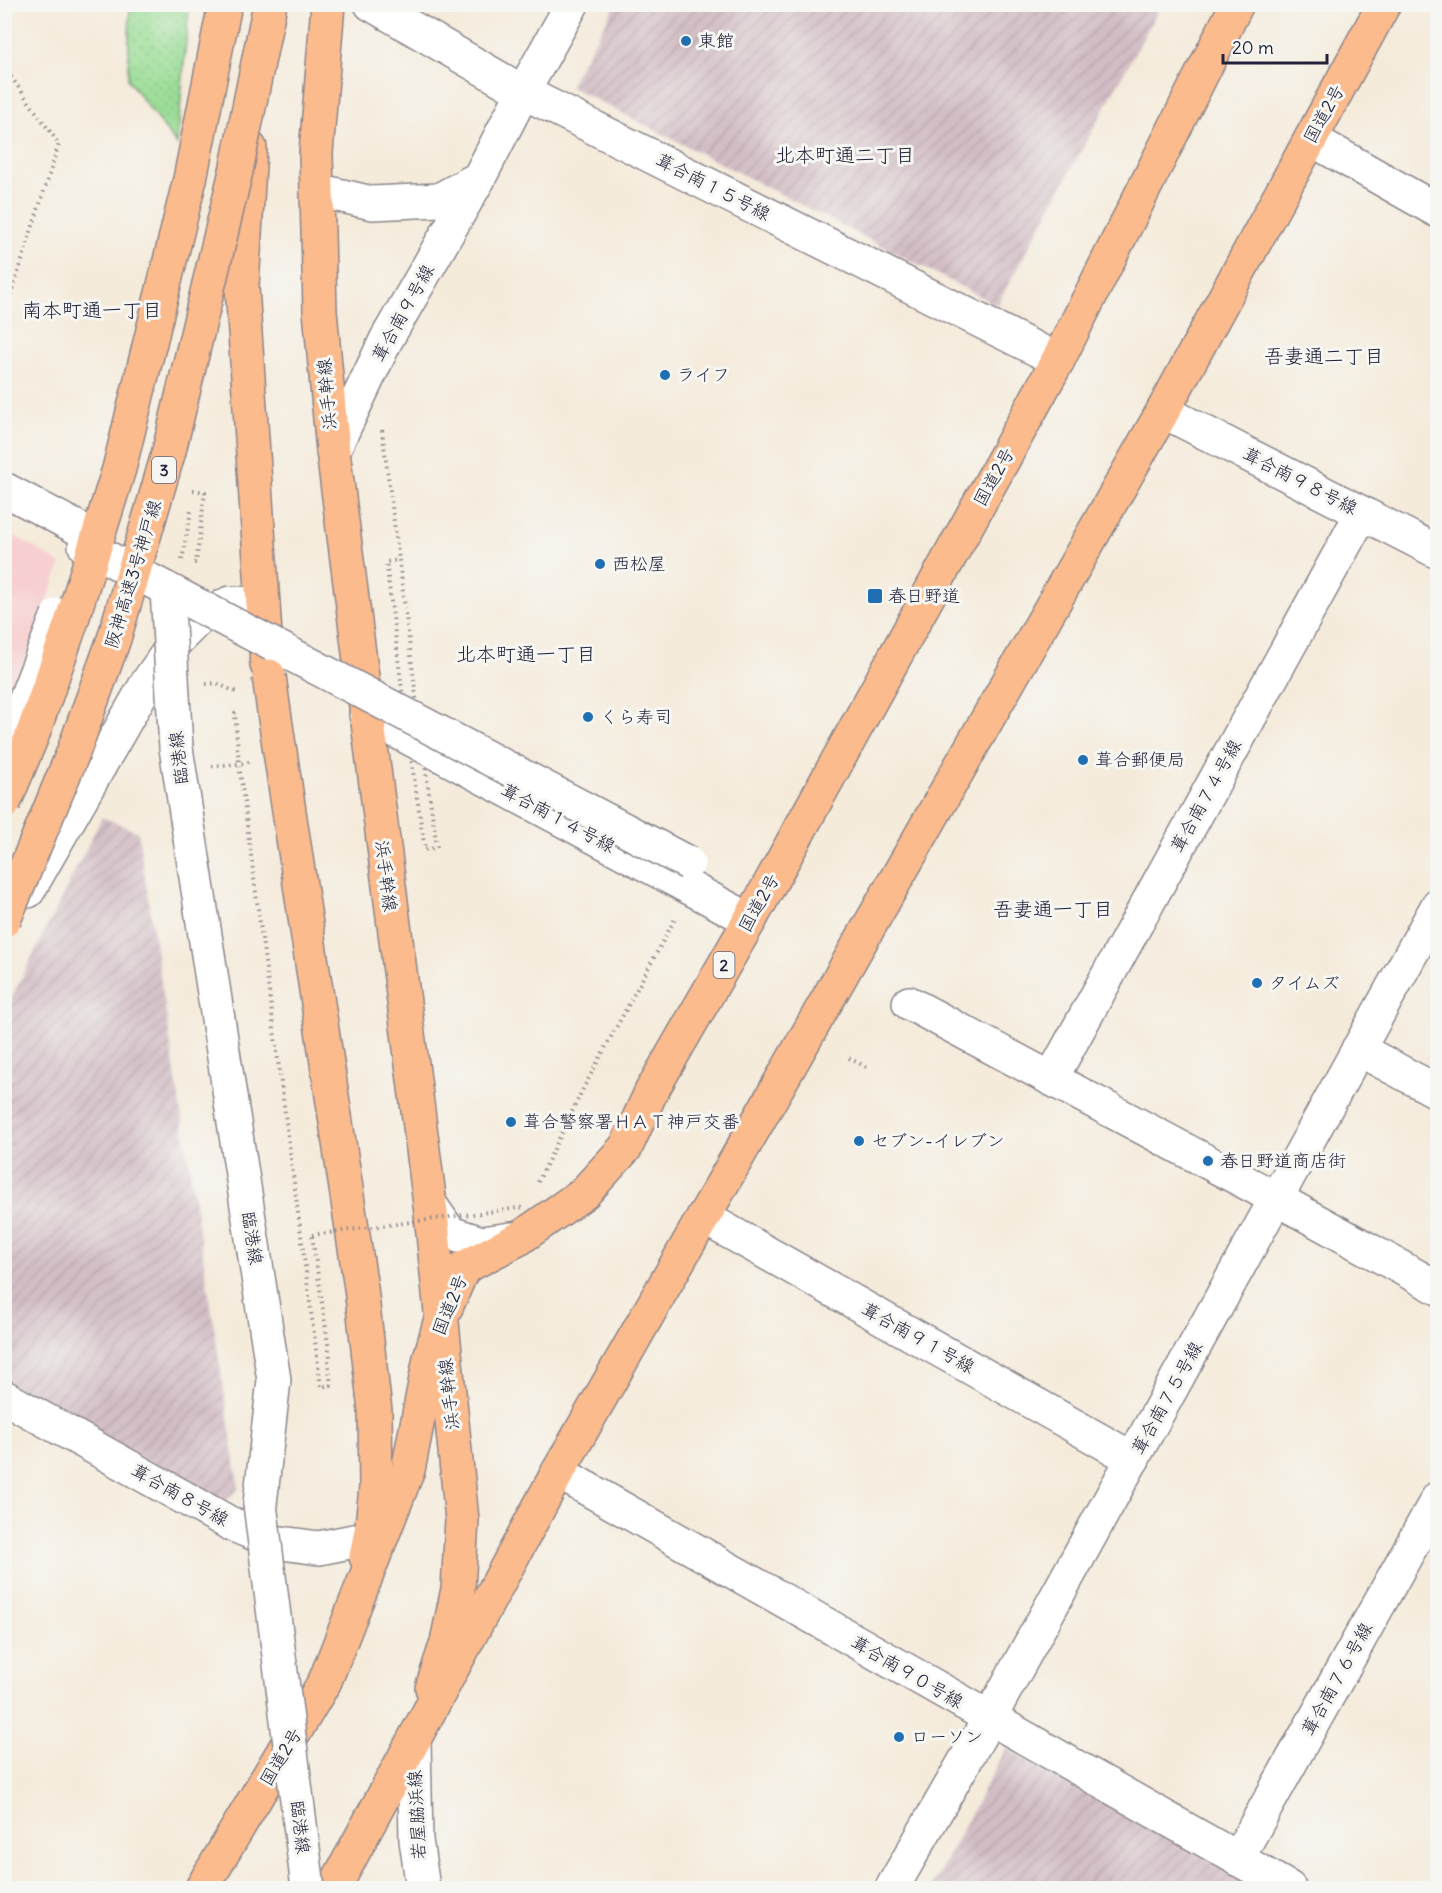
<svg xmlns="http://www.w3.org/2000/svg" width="1442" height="1893" font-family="Delius,'Klee One',sans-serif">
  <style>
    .built { fill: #f7cfd0 }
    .industrial { fill: url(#industrial-furrows) }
    .grass { fill: url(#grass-dots); stroke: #5e8068; stroke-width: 1.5 }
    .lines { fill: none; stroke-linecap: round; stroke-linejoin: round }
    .minor-casing { stroke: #8c868b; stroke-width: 36 }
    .major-casing { stroke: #8c868b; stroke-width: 36 }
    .highway-casing { stroke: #8c868b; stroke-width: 36 }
    .path { stroke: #8c868b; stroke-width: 4; stroke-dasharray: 1.5 4.5; stroke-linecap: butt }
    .minor { stroke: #fff; stroke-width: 33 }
    .major { stroke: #fbbb8d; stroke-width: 33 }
    .highway { stroke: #fbbb8d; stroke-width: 33 }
    .minor-bridge-casing { stroke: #8c868b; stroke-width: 36; stroke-linecap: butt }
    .major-bridge-casing { stroke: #8c868b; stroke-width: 36; stroke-linecap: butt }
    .highway-bridge-casing { stroke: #8c868b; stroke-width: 36; stroke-linecap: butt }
    .path-bridge { stroke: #8c868b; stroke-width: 4; stroke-dasharray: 1.5 4.5; stroke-linecap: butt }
    .minor-bridge { stroke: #fff; stroke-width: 33 }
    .major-bridge { stroke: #fbbb8d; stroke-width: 33 }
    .highway-bridge { stroke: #fbbb8d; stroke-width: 33 }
    .poi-dot { fill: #1f6fb2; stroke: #f6f6f2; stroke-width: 2 }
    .labels { text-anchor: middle; stroke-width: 6; stroke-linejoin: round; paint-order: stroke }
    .shield { fill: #f6f6f2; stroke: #626272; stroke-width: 1.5 }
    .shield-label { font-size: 16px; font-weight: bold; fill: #22223b }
    .poi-label { font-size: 18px; fill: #22223b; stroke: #f6f6f2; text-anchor: start }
    .street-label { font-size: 18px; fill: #22223b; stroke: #f6f6f2 }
    .neighbourhood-label { font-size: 20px; fill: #22223b; stroke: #f6f6f2 }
  </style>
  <defs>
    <pattern id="industrial-furrows" width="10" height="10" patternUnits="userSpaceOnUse" patternTransform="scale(1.5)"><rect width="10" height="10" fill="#d2bdc5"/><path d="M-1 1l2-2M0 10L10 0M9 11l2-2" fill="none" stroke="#b4a2aa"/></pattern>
    <pattern id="grass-dots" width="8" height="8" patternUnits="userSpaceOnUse" patternTransform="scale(1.5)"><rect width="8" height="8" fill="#9add95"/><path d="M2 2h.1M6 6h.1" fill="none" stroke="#84bd81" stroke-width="1.8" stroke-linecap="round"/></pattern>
  </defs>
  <rect width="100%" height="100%" fill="#f6f6f2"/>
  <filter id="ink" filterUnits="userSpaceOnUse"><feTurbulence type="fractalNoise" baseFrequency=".0167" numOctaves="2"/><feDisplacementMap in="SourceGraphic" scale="12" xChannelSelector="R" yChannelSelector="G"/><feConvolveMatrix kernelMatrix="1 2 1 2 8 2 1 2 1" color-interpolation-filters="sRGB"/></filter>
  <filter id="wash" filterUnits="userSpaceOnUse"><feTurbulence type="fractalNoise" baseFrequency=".008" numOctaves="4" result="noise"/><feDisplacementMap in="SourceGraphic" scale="24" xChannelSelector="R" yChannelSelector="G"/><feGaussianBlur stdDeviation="1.35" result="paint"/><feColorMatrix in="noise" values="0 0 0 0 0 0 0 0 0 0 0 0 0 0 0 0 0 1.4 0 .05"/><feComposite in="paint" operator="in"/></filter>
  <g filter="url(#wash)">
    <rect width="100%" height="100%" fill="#f5ebdb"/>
    <!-- built -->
    <polygon class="built" points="5,530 61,564 5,713"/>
    <!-- industrial -->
    <g class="industrial">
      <polygon points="616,4 1161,4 1161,5 997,305 569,86"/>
      <polygon points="102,817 138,832 239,1489 221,1504 5,1381 4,1013"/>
      <polygon points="1006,1748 1260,1888 931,1888"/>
    </g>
    <!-- grass -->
    <polygon class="grass" points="130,5 189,5 177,145 128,80"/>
  </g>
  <g filter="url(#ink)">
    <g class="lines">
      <!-- minor casing -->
      <g class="minor-casing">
        <g id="minor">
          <polyline points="371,4 523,92 1058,360"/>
          <polyline points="1311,139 1438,211"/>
          <polyline points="317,190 372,203 439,200 479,178"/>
          <polyline points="1163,411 1438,552"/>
          <polyline points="333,451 386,340 479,178 523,92 572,4"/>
          <polyline points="366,715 750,920"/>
          <polyline points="176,748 274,1380 260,1504"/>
          <polyline points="28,891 147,683 176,641 200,617 230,603 263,604"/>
          <polyline points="909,1003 1277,1199 1438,1288"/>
          <polyline points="1358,1049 1438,1092"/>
          <polyline points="1051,1079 1362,513"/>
          <polyline points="430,1204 450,1233 481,1243 520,1238"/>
          <polyline points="703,1217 1133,1459"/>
          <polyline points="4,1397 231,1524 274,1542 319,1548 369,1538"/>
          <polyline points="558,1472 1289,1888"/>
          <polyline points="414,1741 416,1840 423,1888"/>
          <polyline points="1237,1859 1438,1498"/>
          <polyline points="892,1888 989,1719 1438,905"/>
        </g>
      </g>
      <!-- major casing -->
      <g class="major-casing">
        <g id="major">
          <polyline points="328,4 316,153 320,311 333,451 430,1204 462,1520 458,1589 447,1642 432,1688"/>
          <polyline points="250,148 242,287 267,665"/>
          <polyline points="274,712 361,1288 375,1411 376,1488 372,1525 366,1557"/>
        </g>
      </g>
      <!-- highway casing -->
      <g class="highway-casing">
        <g id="highway">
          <polyline points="202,1888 325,1681 408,1470 430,1358 441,1319 463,1268 520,1238 584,1193 626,1147 651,1092 750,920 1058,360 1237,4"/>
          <polyline points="334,1888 558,1472 1163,411 1384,4"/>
        </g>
      </g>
      <!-- path -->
      <g class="path">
        <polyline points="4,67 59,144 4,317"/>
        <polyline points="382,430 399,560"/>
        <polyline points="193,490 205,492 196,563 194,563"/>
        <polyline points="182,560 191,511 188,511"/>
        <polygon points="399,560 422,745 437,847 425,850 408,738 387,569 386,562"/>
        <polyline points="206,684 216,683 236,692"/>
        <polyline points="249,762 239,764 321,1387 331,1385 328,1360 330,1357 312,1235"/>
        <polyline points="212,766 239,764 235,713 239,711"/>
        <polyline points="849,1058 870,1069"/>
        <polyline points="538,1182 584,1087 676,917"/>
      </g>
      <!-- minor -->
      <use href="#minor" class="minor"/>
      <!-- major -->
      <use href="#major" class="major"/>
      <!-- highway -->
      <use href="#highway" class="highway"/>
      <!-- minor-bridge casing -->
      <g class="minor-bridge-casing">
        <g id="minor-bridge">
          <polyline points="4,489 89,534 85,546 688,863"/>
          <polyline points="167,589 176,748"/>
          <polyline points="4,754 58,615"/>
          <polyline points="260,1504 308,1888"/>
        </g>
      </g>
      <!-- major-bridge casing -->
      <g class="major-bridge-casing">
        <polyline id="major-bridge" points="269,676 274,712"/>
      </g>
      <!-- highway-bridge casing -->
      <g class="highway-bridge-casing">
        <g id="highway-bridge">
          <polyline points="4,803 32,736 71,623 119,469 190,179 225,4"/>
          <polyline points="4,920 73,753 114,639 169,451 236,171 270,4"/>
        </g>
      </g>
      <!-- path-bridge -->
      <polyline class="path-bridge" points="312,1235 526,1207"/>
      <!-- minor-bridge -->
      <use href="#minor-bridge" class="minor-bridge"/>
      <!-- major-bridge -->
      <use href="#major-bridge" class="major-bridge"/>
      <!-- highway-bridge -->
      <use href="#highway-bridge" class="highway-bridge"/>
    </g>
  </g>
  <!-- markers -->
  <g class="poi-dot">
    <circle cx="686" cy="41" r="6"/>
    <circle cx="665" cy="375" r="6"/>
    <circle cx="600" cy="564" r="6"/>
    <rect x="867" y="588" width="16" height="16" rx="3"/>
    <circle cx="588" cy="717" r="6"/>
    <circle cx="1083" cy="760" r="6"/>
    <circle cx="1257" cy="983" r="6"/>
    <circle cx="511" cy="1122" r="6"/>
    <circle cx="859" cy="1141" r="6"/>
    <circle cx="1208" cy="1161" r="6"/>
    <circle cx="899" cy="1737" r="6"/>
  </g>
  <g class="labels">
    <!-- shield labels -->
    <g class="shield">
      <rect x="152" y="457" width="24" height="26" rx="4.5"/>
      <rect x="713.5" y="952" width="21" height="26" rx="4.5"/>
    </g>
    <g class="shield-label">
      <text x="164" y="476">3</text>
      <text x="724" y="971">2</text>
    </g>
    <!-- poi labels -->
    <g class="poi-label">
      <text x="698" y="47">東館</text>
      <text x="677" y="381">ライフ</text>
      <text x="612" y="570">西松屋</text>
      <text x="888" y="602">春日野道</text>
      <text x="600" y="723">くら寿司</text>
      <text x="1095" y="766">葺合郵便局</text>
      <text x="1269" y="989">タイムズ</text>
      <text x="523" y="1128">葺合警察署ＨＡＴ神戸交番</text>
      <text x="871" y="1147">セブン-イレブン</text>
      <text x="1220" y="1167">春日野道商店街</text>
      <text x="911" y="1743">ローソン</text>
    </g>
    <!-- street labels -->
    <g class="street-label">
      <text transform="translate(1324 114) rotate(-61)" y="6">国道2号</text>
      <text transform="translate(713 187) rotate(27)" y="6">葺合南１５号線</text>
      <text transform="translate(403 313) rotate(-61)" y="6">葺合南９号線</text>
      <text transform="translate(327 394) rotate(-95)" y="6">浜手幹線</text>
      <text transform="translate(994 477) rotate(-61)" y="6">国道2号</text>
      <text transform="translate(1300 481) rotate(27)" y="6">葺合南９８号線</text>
      <text transform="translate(133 574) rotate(-73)" y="6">阪神高速3号神戸線</text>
      <text transform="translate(179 758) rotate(-97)" y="6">臨港線</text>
      <text transform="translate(1206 796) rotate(-61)" y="6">葺合南７４号線</text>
      <text transform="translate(558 818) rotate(28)" y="6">葺合南１４号線</text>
      <text transform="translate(386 876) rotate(83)" y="6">浜手幹線</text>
      <text transform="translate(759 903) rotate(-61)" y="6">国道2号</text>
      <text transform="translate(252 1238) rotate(81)" y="6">臨港線</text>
      <text transform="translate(450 1305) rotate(-68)" y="6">国道2号</text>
      <text transform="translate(918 1338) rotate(29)" y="6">葺合南９１号線</text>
      <text transform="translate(449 1394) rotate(-96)" y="6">浜手幹線</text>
      <text transform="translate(1167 1398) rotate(-61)" y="6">葺合南７５号線</text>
      <text transform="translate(180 1495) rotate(29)" y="6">葺合南８号線</text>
      <text transform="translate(907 1672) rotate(30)" y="6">葺合南９０号線</text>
      <text transform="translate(1337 1679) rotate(-61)" y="6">葺合南７６号線</text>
      <text transform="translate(281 1757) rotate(-59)" y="6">国道2号</text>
      <text transform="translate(417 1815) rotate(-93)" y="6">若屋脇浜線</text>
      <text transform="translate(300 1827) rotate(83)" y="6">臨港線</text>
    </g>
    <!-- neighbourhood labels -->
    <g class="neighbourhood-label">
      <text x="845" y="162">北本町通二丁目</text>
      <text x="92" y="317">南本町通一丁目</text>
      <text x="1324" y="363">吾妻通二丁目</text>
      <text x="526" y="661">北本町通一丁目</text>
      <text x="1053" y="916">吾妻通一丁目</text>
    </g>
  </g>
  <!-- margin -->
  <rect width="1442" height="1893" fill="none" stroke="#f6f6f2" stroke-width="24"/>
  <!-- scale -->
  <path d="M1223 54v9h104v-9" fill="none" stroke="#22223b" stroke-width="3"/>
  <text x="1232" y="54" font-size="18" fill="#22223b" stroke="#f6f6f2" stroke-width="4.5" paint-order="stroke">20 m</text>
</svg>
